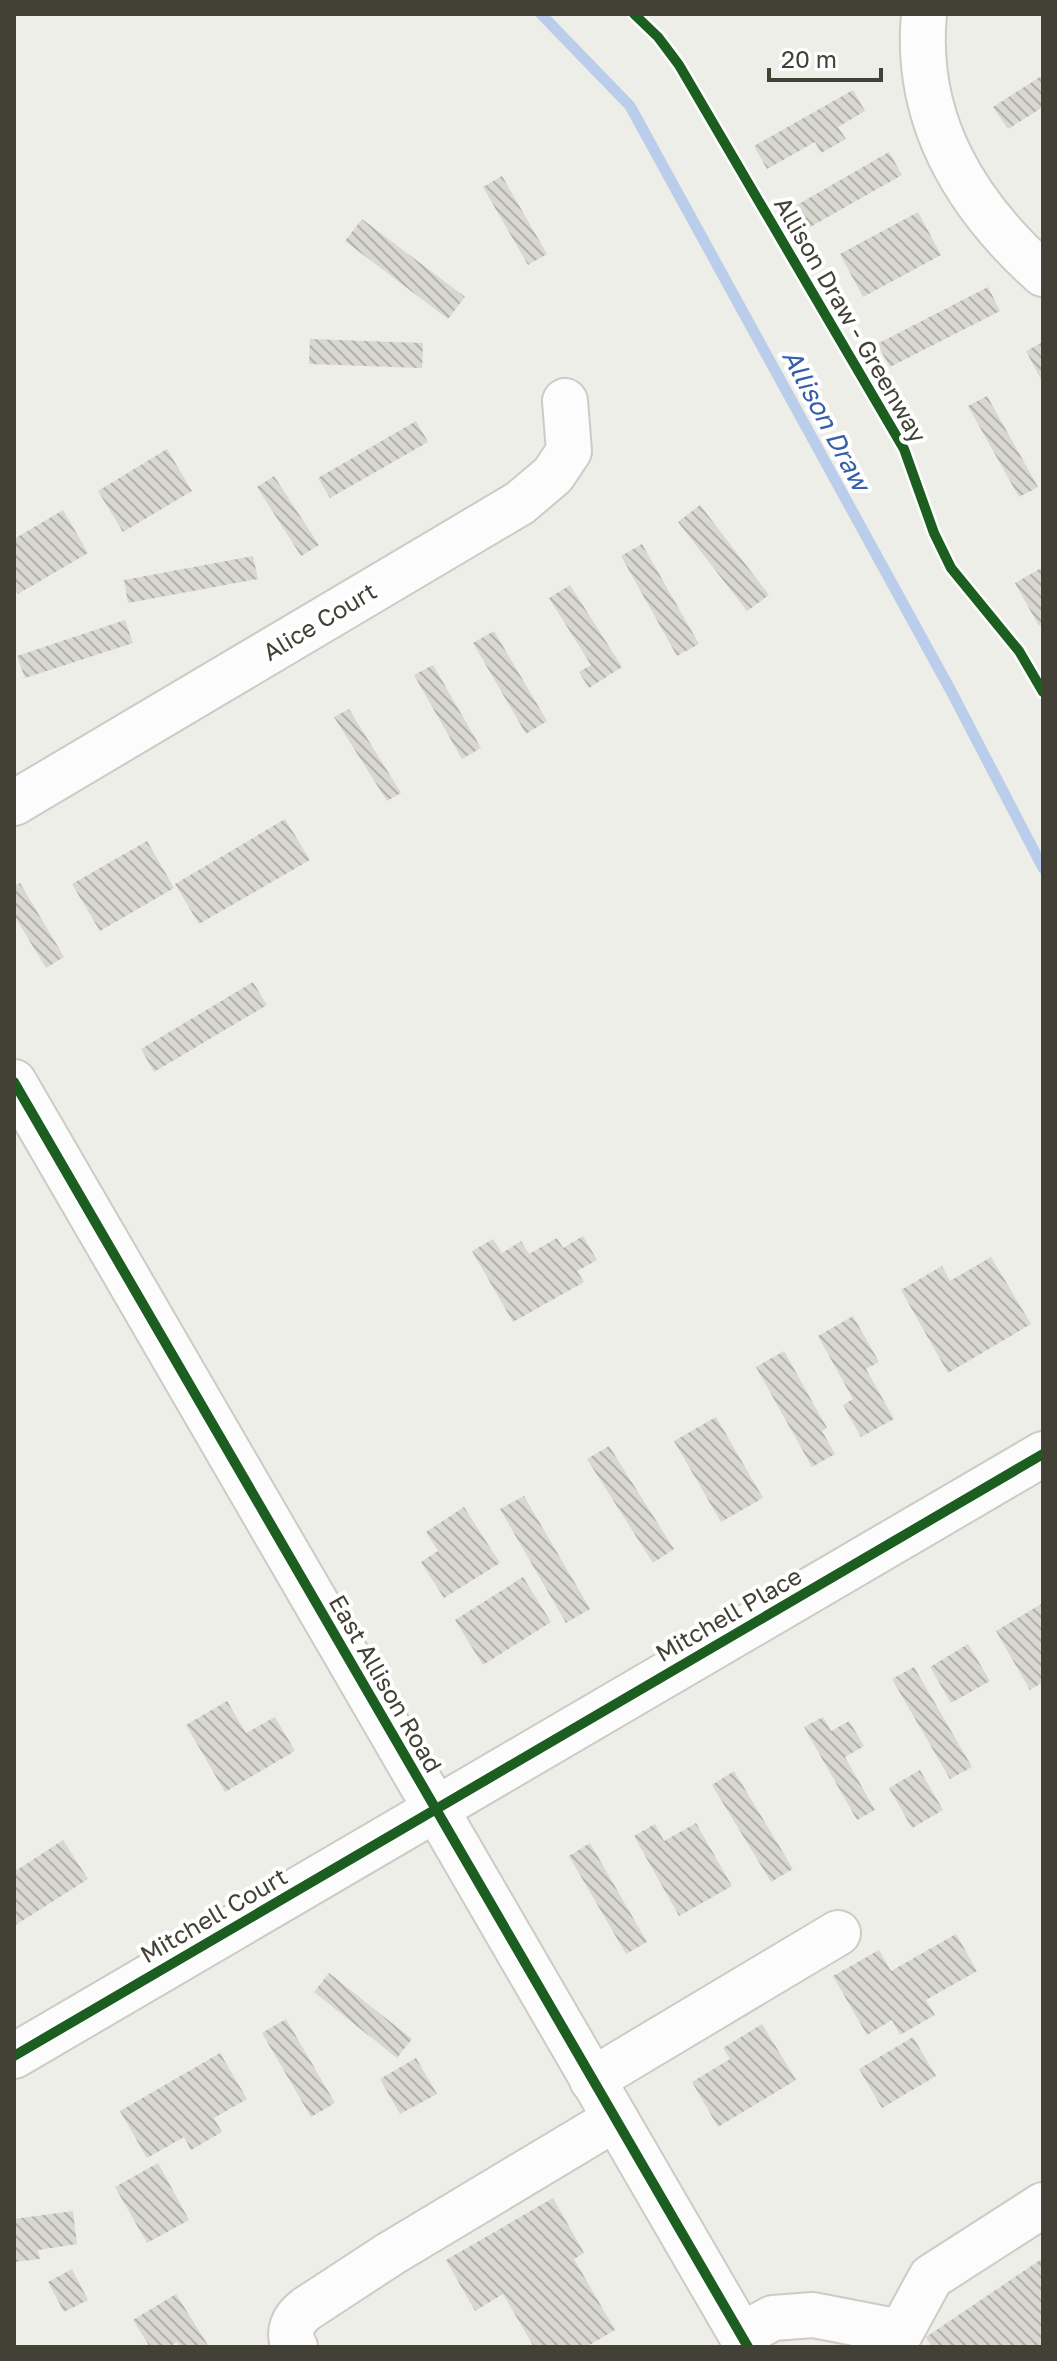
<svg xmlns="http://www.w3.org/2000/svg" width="1057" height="2361" font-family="'Golos Text',sans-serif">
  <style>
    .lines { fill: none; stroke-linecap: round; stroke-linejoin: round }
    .stream { stroke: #bacdea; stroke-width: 11 }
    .building { fill: url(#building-back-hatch) }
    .minor-casing { stroke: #cccbc5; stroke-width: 48 }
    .minor { stroke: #fcfcfc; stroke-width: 44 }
    .cycleway-casing { stroke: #fff; stroke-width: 15 }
    .cycleway { stroke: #1b5e20; stroke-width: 10 }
    .labels { text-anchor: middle; stroke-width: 8; stroke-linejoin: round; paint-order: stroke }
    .street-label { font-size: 24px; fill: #434035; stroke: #fff }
    .water-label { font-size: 26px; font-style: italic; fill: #355fa8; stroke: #fff }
  </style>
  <defs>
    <pattern id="building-back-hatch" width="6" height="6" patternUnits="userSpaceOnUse" patternTransform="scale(2)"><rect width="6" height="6" fill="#d8d7d0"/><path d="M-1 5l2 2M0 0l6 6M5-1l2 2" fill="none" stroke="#b1b0aa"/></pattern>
  </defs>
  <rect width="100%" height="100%" fill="#eeeee8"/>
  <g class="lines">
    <!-- stream -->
    <polyline class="stream" points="541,14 630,106 951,691 1043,868"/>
  </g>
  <!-- building -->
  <g class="building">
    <polygon points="1043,75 1043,107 1008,129 993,107"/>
    <polygon points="853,90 865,111 838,127 846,139 821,153 815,142 767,169 754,146"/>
    <polygon points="889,152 902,175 803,231 790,209"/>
    <polygon points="502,176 547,254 528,265 483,187"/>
    <polygon points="918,212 941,255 863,297 840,254"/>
    <polygon points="362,219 465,297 448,319 345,241"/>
    <polygon points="988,287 1000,311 890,367 877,344"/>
    <polygon points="310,339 423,343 422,368 309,364"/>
    <polygon points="1043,342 1043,383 1026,351"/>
    <polygon points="987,396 1038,487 1019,497 968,406"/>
    <polygon points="416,421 428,442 330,498 318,478"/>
    <polygon points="167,449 192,491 123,532 98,491"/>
    <polygon points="274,476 319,545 301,556 257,487"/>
    <polygon points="700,505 769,595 747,611 678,522"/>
    <polygon points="63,510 88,553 18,594 14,587 14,539"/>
    <polygon points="642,544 699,644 677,656 621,556"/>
    <polygon points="253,556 258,579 128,603 124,580"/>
    <polygon points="1043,567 1043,624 1039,626 1015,583"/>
    <polygon points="570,585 622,667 589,688 579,672 591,665 549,598"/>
    <polygon points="125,620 133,643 25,678 17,656"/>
    <polygon points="494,631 547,721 526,734 473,643"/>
    <polygon points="433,665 481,748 462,759 414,675"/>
    <polygon points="349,709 401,793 387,801 334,717"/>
    <polygon points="285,819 310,860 199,924 175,884"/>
    <polygon points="147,841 174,888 100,931 72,884"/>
    <polygon points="20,883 64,957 46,968 14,915 14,886"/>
    <polygon points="253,982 267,1005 154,1072 141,1049"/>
    <polygon points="583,1236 597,1260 577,1271 584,1282 513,1322 472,1251 493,1239 502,1253 521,1241 529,1254 557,1238 563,1248"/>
    <polygon points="991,1257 1031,1324 948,1373 901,1290 942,1266 950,1281"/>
    <polygon points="853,1316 879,1362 866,1369 894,1419 861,1437 843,1405 853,1399 818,1336"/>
    <polygon points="784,1351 827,1428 822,1431 835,1454 812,1467 756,1367"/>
    <polygon points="716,1417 763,1498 721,1522 674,1441"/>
    <polygon points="609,1446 674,1549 653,1563 587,1459"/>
    <polygon points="524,1496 590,1609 566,1623 500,1509"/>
    <polygon points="464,1507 500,1563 444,1598 421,1562 438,1551 426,1532"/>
    <polygon points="523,1577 551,1622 483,1665 455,1620"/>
    <polygon points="1043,1603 1043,1682 1030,1690 996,1631"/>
    <polygon points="968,1644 990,1681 951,1703 930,1667"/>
    <polygon points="914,1667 972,1767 950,1779 892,1679"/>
    <polygon points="227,1701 246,1733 275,1717 295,1751 225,1792 186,1725"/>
    <polygon points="823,1717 831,1731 849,1721 864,1746 845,1757 875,1810 857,1820 804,1727"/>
    <polygon points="920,1770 943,1810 912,1828 889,1788"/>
    <polygon points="734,1771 793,1869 771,1882 712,1785"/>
    <polygon points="696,1823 732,1886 679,1916 634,1836 655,1824 664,1841"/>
    <polygon points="63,1840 88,1879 14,1926 14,1865 17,1870"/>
    <polygon points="590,1843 647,1942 626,1954 569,1856"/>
    <polygon points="956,1934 977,1971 926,2000 935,2015 900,2035 892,2020 867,2035 833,1976 879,1950 891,1971"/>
    <polygon points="329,1973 412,2039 397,2058 314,1992"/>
    <polygon points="286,2019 335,2103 311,2117 262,2033"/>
    <polygon points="762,2024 796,2080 718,2127 692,2082 730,2059 723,2048"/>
    <polygon points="913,2037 936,2076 882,2108 859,2069"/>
    <polygon points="220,2053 247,2099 214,2118 222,2132 191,2150 184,2137 147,2158 120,2111"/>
    <polygon points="416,2058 437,2094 400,2114 380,2079"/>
    <polygon points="158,2163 189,2220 147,2243 115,2187"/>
    <polygon points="553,2198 584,2253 574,2259 615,2330 586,2347 534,2347 503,2294 475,2311 446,2260"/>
    <polygon points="73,2211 77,2244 38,2250 40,2259 14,2262 14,2219"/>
    <polygon points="1043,2258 1043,2343 1037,2347 932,2347 926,2337"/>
    <polygon points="72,2269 88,2300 64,2312 48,2282"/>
    <polygon points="176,2294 209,2347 180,2347 177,2342 169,2347 150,2347 133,2320"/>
  </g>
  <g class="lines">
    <!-- minor casing -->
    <g class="minor-casing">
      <g id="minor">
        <path d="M 924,14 C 914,121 966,205 1043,274"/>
        <polyline points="14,803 520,503 553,475 569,451 565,401"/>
        <polyline points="14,1082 748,2347"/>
        <polyline points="14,2056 1043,1454"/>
        <polyline points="592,2080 838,1933"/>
        <polyline points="741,2335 773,2318 813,2315 901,2332 931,2277 1043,2205"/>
        <path d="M 295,2347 C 286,2332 294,2318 306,2309 L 390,2254 L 615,2119"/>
      </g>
    </g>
    <!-- minor -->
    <use href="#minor" class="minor"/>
    <!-- cycleway casing -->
    <g class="cycleway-casing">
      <g id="cycleway">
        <polyline points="634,14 658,37 679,65 904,449 934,533 951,568 1019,651 1043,692"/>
        <polyline points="14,1082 748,2347"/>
        <polyline points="14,2056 1043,1454"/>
      </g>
    </g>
    <!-- cycleway -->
    <use href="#cycleway" class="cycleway"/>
  </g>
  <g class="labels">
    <!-- street labels -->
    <g class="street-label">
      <text transform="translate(850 320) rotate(60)" y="8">Allison Draw - Greenway</text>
      <text transform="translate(320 622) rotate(-31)" y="8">Alice Court</text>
      <text transform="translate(729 1615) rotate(-30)" y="8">Mitchell Place</text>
      <text transform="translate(385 1684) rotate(60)" y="8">East Allison Road</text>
      <text transform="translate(214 1916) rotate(-30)" y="8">Mitchell Court</text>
    </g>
    <!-- water labels -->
    <g class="water-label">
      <text transform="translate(826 420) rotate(62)" y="9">Allison Draw</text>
    </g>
  </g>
  <!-- border -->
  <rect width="1057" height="2361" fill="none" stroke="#434035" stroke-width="32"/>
  <!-- scale -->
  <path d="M769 68v12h112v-12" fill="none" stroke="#434035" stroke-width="4"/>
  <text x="781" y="68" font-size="24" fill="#434035" stroke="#ffffff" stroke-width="6" paint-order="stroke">20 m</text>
</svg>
